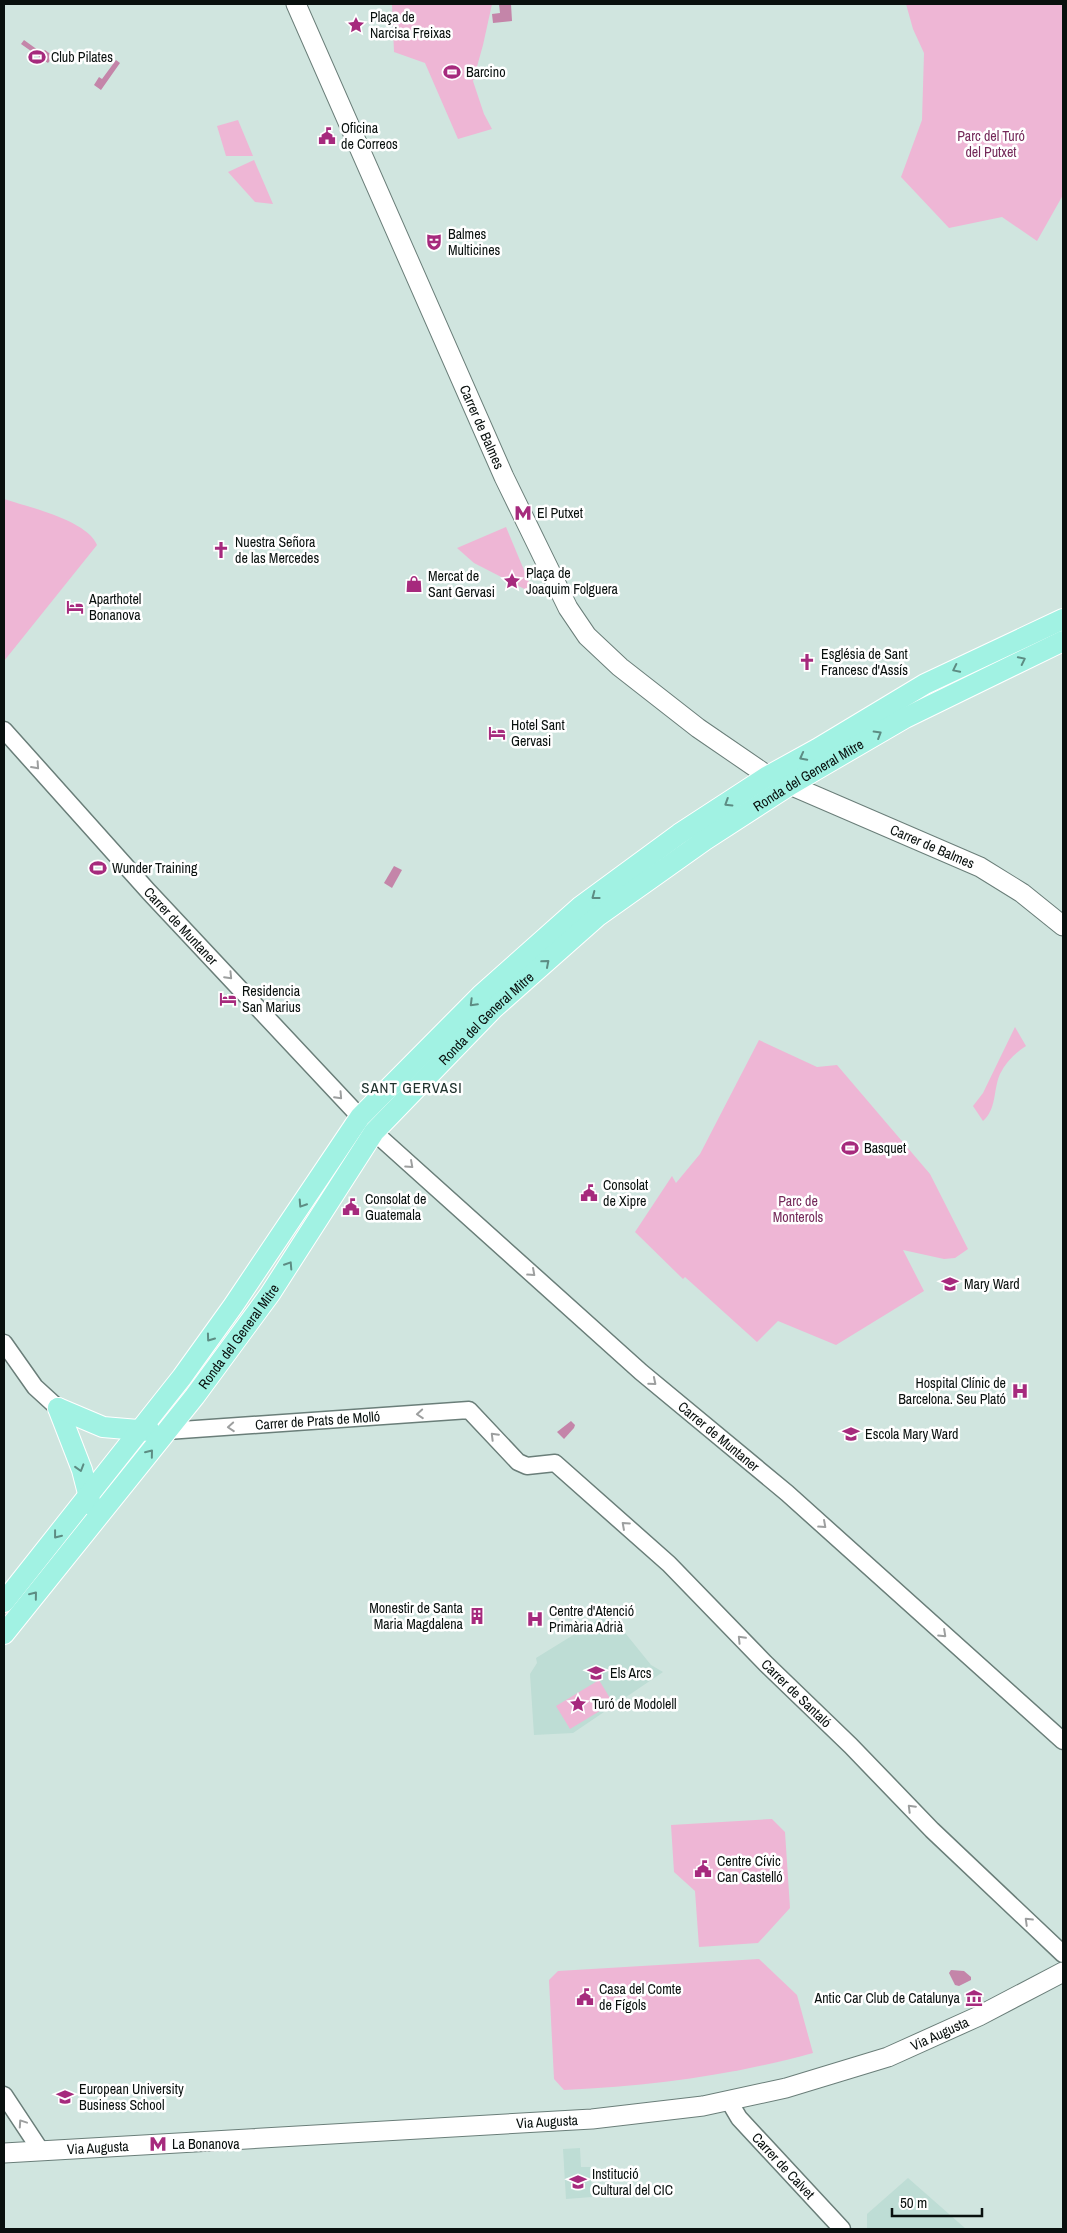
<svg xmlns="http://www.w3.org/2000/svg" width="1067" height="2233" font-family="'Archivo Narrow',sans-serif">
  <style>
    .built { fill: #beddd5 }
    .green { fill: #eeb6d5 }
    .water { fill: #c485a9 }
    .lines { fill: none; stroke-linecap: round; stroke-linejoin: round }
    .tertiary-casing { stroke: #6a7e79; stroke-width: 19 }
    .secondary-casing { stroke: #6a7e79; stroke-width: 21 }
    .primary-casing { stroke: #fff; stroke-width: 22 }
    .tertiary { stroke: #fff; stroke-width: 16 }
    .secondary { stroke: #fff; stroke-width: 19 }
    .primary { stroke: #a1f2e3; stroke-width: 20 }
    .oneway { stroke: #5d8c83 }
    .oneway2 { stroke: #9d9f9f }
    .labels { text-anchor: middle; stroke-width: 5; stroke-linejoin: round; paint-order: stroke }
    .poi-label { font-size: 14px; fill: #09100e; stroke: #fff; text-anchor: start }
    .park-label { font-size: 14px; fill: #742959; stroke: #fff }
    .street-label { font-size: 14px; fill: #09100e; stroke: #fff }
    .neighbourhood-label { font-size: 15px; letter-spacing: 1px; fill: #20322e; stroke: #fff }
  </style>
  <rect width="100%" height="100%" fill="#d0e5df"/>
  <!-- built -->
  <g class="built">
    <polygon points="609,1613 651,1665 663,1672 573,1733 534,1735 530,1674 537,1663 536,1658"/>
    <polygon points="580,2148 581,2167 591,2167 592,2197 566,2199 563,2149"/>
    <polygon points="908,2178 966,2229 867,2229 867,2214"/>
  </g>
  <!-- green -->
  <g class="green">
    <polygon points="392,4 492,4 483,45 473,81 484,114 492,129 458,139 425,63 394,52"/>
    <polygon points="906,4 1063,4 1063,195 1037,241 1002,217 949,228 901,177 922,120 924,53 913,29"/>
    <polygon points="238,120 253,156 226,156 217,126"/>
    <polygon points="254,160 273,204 255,202 228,172"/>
    <path d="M 4,499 C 28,507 87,520 97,545 L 4,661 Z"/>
    <polygon points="506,527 534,594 474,563 457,548"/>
    <path d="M 1015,1027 L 1026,1046 C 1015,1053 1006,1062 1000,1074 C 993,1090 997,1109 983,1121 L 973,1106 L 983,1093 Z"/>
    <polygon points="759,1040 817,1067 837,1065 930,1174 968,1249 955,1258 944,1259 903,1250 924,1291 836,1345 778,1321 757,1342 685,1277 683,1279 635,1232 672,1176 676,1183 700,1154"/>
    <polygon points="599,1680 613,1703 570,1729 556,1706"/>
    <polygon points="772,1819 785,1832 790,1908 758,1943 699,1947 695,1891 674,1872 671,1825"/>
    <path d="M 759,1959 L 797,1995 L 813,2053 C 728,2076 652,2086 564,2090 L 554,2079 L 549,1980 L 558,1971 Z"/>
  </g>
  <!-- water -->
  <g class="water">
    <polygon points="499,4 511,4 512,21 493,23 492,14 500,13"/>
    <polygon points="24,40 42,53 45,50 53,56 48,63 21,44"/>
    <polygon points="116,60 120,63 101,90 94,85 99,77 102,79"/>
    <polygon points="394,866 402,870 392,888 384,883"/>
    <polygon points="571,1421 575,1425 574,1428 564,1439 557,1432"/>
    <polygon points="951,1970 964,1971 971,1977 971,1980 959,1986 955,1985 949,1973"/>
  </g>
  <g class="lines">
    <!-- tertiary casing -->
    <g class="tertiary-casing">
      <g id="tertiary">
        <path id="s1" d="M 4,730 L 149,892 L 360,1117"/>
        <path id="s2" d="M 374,1132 L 641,1372 L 787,1493 L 1063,1741"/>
        <polyline points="4,1343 35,1387 58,1408"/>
        <path id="s3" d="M 167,1431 L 469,1410 L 518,1462 L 527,1466 L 555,1463 L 669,1564 L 765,1663 L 851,1746 L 932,1830 L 1063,1954"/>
        <polyline points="4,2095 41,2151"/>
        <path id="s4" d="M 729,2101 L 739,2118 L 842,2229"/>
      </g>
    </g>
    <!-- secondary casing -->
    <g class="secondary-casing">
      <g id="secondary">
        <path id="s5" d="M 296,4 L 504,477 L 568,608 L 587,636 L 620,667 L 698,728 L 768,776"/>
        <path id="s6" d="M 790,785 L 980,867 L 1022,893 L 1063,926"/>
        <path id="s7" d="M 4,2153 L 592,2119 L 703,2106 L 786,2088 L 888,2057 L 979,2016 L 1063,1972"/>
      </g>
    </g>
    <!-- primary casing -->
    <g class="primary-casing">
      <g id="primary">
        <polyline points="58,1408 82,1470 91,1505"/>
        <polyline points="58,1408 103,1427 150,1431"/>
        <polyline points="4,1602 182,1377 233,1306 360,1117 481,995 581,906 679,834 768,776 817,749 925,684 1063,619"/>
        <path id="s8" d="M 4,1634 L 195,1396 L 270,1294 L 374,1132 L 493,1009 L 598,916 L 705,840 L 790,785 L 905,718 L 1063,641"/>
      </g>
    </g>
    <!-- tertiary -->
    <use href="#tertiary" class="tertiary"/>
    <!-- secondary -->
    <use href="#secondary" class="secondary"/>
    <!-- primary -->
    <use href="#primary" class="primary"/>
  </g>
  <!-- one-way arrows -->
  <defs><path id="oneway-chevron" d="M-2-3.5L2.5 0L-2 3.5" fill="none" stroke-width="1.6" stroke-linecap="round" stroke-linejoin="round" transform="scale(1.25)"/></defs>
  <g class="oneway">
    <use href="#oneway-chevron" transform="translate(1022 660) rotate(-26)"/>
    <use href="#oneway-chevron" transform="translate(956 669) rotate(154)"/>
    <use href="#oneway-chevron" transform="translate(878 734) rotate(-31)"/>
    <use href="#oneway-chevron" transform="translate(803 757) rotate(152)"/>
    <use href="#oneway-chevron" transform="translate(728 803) rotate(148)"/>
    <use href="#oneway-chevron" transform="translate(595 896) rotate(143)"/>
    <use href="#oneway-chevron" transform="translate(546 963) rotate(-41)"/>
    <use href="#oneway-chevron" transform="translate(473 1003) rotate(135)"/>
    <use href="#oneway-chevron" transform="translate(302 1204) rotate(123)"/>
    <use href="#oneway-chevron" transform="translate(289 1265) rotate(-57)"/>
    <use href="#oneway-chevron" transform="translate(210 1338) rotate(126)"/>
    <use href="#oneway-chevron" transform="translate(150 1453) rotate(-51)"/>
    <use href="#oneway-chevron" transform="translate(80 1468) rotate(73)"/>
    <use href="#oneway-chevron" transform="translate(57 1535) rotate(128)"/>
    <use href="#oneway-chevron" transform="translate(34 1595) rotate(-51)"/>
  </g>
  <g class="oneway2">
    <use href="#oneway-chevron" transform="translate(36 766) rotate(48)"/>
    <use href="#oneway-chevron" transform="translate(229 976) rotate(46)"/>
    <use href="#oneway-chevron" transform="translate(339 1096) rotate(47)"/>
    <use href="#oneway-chevron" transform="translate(410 1165) rotate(42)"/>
    <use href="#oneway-chevron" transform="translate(532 1273) rotate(42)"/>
    <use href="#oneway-chevron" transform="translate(653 1382) rotate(40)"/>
    <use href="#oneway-chevron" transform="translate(420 1414) rotate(176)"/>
    <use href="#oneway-chevron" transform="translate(231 1427) rotate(176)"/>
    <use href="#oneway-chevron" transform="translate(494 1436) rotate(-135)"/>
    <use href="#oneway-chevron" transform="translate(625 1525) rotate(-138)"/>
    <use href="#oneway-chevron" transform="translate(823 1525) rotate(42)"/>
    <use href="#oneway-chevron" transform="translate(943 1634) rotate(43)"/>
    <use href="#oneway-chevron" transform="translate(741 1639) rotate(-134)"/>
    <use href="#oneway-chevron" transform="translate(911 1808) rotate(-135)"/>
    <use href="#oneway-chevron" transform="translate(1028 1921) rotate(-136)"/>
    <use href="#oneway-chevron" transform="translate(22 2123) rotate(-124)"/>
  </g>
  <!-- icons -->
  <defs>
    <g id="sight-bare" transform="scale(1.35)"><path d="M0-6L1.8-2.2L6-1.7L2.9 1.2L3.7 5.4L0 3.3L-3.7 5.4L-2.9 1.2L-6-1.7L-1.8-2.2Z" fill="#a62a7d" stroke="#fff" stroke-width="2.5" paint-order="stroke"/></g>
    <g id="stadium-bare" transform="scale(1.35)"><path d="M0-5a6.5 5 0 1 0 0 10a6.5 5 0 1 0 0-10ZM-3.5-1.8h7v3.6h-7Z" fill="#a62a7d" stroke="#fff" stroke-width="2.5" paint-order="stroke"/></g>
    <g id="civic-bare" transform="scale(1.35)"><path d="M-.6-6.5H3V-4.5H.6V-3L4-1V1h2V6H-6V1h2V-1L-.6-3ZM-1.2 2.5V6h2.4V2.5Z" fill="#a62a7d" stroke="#fff" stroke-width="2.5" paint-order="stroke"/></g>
    <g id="theatre-bare" transform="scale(1.35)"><path d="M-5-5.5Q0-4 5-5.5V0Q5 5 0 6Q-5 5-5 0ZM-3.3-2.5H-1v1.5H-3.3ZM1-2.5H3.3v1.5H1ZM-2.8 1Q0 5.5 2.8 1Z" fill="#a62a7d" stroke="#fff" stroke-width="2.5" paint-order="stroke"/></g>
    <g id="metro-bare" transform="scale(1.35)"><path d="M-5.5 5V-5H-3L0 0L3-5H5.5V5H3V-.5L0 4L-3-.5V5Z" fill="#a62a7d" stroke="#fff" stroke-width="2.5" paint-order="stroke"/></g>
    <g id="church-bare" transform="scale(1.35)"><path d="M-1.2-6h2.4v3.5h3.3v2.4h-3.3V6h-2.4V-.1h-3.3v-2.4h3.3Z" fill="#a62a7d" stroke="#fff" stroke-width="2.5" paint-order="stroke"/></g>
    <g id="shop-bare" transform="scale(1.35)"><path d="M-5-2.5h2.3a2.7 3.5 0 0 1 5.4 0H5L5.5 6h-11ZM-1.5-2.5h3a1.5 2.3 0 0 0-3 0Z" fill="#a62a7d" stroke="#fff" stroke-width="2.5" paint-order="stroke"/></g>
    <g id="hotel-bare" transform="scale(1.35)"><path d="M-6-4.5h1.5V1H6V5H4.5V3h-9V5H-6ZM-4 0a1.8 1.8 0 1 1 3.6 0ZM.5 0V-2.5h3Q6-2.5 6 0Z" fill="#a62a7d" stroke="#fff" stroke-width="2.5" paint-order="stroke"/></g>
    <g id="school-bare" transform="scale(1.35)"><path d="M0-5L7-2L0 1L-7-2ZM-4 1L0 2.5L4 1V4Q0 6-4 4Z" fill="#a62a7d" stroke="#fff" stroke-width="2.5" paint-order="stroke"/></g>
    <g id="hospital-bare" transform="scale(1.35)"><path d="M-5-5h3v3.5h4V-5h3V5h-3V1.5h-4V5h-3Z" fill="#a62a7d" stroke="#fff" stroke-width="2.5" paint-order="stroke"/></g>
    <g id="building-bare" transform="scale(1.35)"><path d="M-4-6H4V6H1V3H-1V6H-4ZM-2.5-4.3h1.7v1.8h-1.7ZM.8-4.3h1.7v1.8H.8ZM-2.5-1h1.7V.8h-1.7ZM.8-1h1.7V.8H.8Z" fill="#a62a7d" stroke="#fff" stroke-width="2.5" paint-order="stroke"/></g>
    <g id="museum-bare" transform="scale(1.35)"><path d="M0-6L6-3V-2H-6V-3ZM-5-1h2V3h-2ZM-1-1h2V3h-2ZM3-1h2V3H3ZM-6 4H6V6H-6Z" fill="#a62a7d" stroke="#fff" stroke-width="2.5" paint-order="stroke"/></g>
    <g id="university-bare" transform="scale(1.35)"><path d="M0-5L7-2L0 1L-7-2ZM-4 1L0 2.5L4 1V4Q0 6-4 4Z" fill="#a62a7d" stroke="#fff" stroke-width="2.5" paint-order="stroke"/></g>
  </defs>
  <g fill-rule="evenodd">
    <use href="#sight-bare" x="356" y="25"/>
    <use href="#stadium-bare" x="37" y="57"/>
    <use href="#stadium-bare" x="452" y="72"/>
    <use href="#civic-bare" x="327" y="136"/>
    <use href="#theatre-bare" x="434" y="242"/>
    <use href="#metro-bare" x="523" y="513"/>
    <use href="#church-bare" x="221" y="550"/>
    <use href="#sight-bare" x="512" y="581"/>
    <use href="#shop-bare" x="414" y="584"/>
    <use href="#hotel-bare" x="75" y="607"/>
    <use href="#church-bare" x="807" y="662"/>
    <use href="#hotel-bare" x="497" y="733"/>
    <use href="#stadium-bare" x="98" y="868"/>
    <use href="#hotel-bare" x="228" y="999"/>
    <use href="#stadium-bare" x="850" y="1148"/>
    <use href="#civic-bare" x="589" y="1193"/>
    <use href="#civic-bare" x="351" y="1207"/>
    <use href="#school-bare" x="950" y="1284"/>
    <use href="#hospital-bare" x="1020" y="1391"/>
    <use href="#school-bare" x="851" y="1434"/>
    <use href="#building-bare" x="477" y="1616"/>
    <use href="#hospital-bare" x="535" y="1619"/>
    <use href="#school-bare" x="596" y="1673"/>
    <use href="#sight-bare" x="578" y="1704"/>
    <use href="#civic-bare" x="703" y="1869"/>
    <use href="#civic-bare" x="585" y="1997"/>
    <use href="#museum-bare" x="974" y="1998"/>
    <use href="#university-bare" x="65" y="2097"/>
    <use href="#metro-bare" x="158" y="2144"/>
    <use href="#school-bare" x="578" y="2182"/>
  </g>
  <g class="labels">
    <!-- poi labels -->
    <g class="poi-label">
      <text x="370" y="22">Plaça de<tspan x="370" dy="16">Narcisa Freixas</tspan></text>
      <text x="51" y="62">Club Pilates</text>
      <text x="466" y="77">Barcino</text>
      <text x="341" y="133">Oficina<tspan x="341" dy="16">de Correos</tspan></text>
      <text x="448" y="239">Balmes<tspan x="448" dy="16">Multicines</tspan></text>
      <text x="537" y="518">El Putxet</text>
      <text x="235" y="547">Nuestra Señora<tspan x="235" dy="16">de las Mercedes</tspan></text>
      <text x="526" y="578">Plaça de<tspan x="526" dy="16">Joaquim Folguera</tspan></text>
      <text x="428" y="581">Mercat de<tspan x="428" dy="16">Sant Gervasi</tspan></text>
      <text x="89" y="604">Aparthotel<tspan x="89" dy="16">Bonanova</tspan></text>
      <text x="821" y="659">Església de Sant<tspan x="821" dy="16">Francesc d'Assís</tspan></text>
      <text x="511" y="730">Hotel Sant<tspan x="511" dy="16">Gervasi</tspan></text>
      <text x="112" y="873">Wunder Training</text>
      <text x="242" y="996">Residencia<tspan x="242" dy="16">San Marius</tspan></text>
      <text x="864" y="1153">Basquet</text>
      <text x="603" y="1190">Consolat<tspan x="603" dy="16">de Xipre</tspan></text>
      <text x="365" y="1204">Consolat de<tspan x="365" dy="16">Guatemala</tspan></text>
      <text x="964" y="1289">Mary Ward</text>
      <text x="1006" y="1388" text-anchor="end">Hospital Clínic de<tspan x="1006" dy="16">Barcelona. Seu Plató</tspan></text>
      <text x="865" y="1439">Escola Mary Ward</text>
      <text x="463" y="1613" text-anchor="end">Monestir de Santa<tspan x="463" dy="16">Maria Magdalena</tspan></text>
      <text x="549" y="1616">Centre d'Atenció<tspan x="549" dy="16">Primària Adrià</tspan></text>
      <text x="610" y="1678">Els Arcs</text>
      <text x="592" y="1709">Turó de Modolell</text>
      <text x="717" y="1866">Centre Cívic<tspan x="717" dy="16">Can Castelló</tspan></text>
      <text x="599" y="1994">Casa del Comte<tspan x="599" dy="16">de Fígols</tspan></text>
      <text x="960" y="2003" text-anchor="end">Antic Car Club de Catalunya</text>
      <text x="79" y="2094">European University<tspan x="79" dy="16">Business School</tspan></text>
      <text x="172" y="2149">La Bonanova</text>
      <text x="592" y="2179">Institució<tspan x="592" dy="16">Cultural del CIC</tspan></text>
    </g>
    <!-- park labels -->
    <g class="park-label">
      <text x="991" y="141">Parc del Turó<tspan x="991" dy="16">del Putxet</tspan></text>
      <text x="798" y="1206">Parc de<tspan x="798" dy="16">Monterols</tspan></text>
    </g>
    <!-- street labels -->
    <g class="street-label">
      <text dy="5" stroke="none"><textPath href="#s5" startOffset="462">Carrer de Balmes</textPath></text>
      <text dy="5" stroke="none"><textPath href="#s8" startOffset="1189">Ronda del General Mitre</textPath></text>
      <text dy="5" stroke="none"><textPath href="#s6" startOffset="155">Carrer de Balmes</textPath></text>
      <text dy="5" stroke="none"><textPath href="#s1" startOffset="264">Carrer de Muntaner</textPath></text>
      <text dy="5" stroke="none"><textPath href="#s8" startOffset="784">Ronda del General Mitre</textPath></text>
      <text dy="5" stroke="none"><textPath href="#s8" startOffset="379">Ronda del General Mitre</textPath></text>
      <text dy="5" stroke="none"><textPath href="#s3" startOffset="151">Carrer de Prats de Molló</textPath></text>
      <text dy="5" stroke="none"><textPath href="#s2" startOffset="460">Carrer de Muntaner</textPath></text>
      <text dy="5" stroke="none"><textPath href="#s3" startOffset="746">Carrer de Santaló</textPath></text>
      <text dy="5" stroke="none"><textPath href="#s7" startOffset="949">Via Augusta</textPath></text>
      <text dy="5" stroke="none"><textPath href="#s7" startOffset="544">Via Augusta</textPath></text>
      <text dy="5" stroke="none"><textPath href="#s7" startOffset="94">Via Augusta</textPath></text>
      <text dy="5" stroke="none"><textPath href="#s4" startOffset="85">Carrer de Calvet</textPath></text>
    </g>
    <!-- neighbourhood labels -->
    <g class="neighbourhood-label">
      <text x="412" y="1093">SANT GERVASI</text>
    </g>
  </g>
  <!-- border -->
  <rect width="1067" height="2233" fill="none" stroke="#09100e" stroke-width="10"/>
  <!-- scale -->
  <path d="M892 2208v8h90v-8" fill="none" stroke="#09100e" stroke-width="2.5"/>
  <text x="900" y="2208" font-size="15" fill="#09100e" stroke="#ffffff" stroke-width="4" paint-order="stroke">50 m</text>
</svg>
